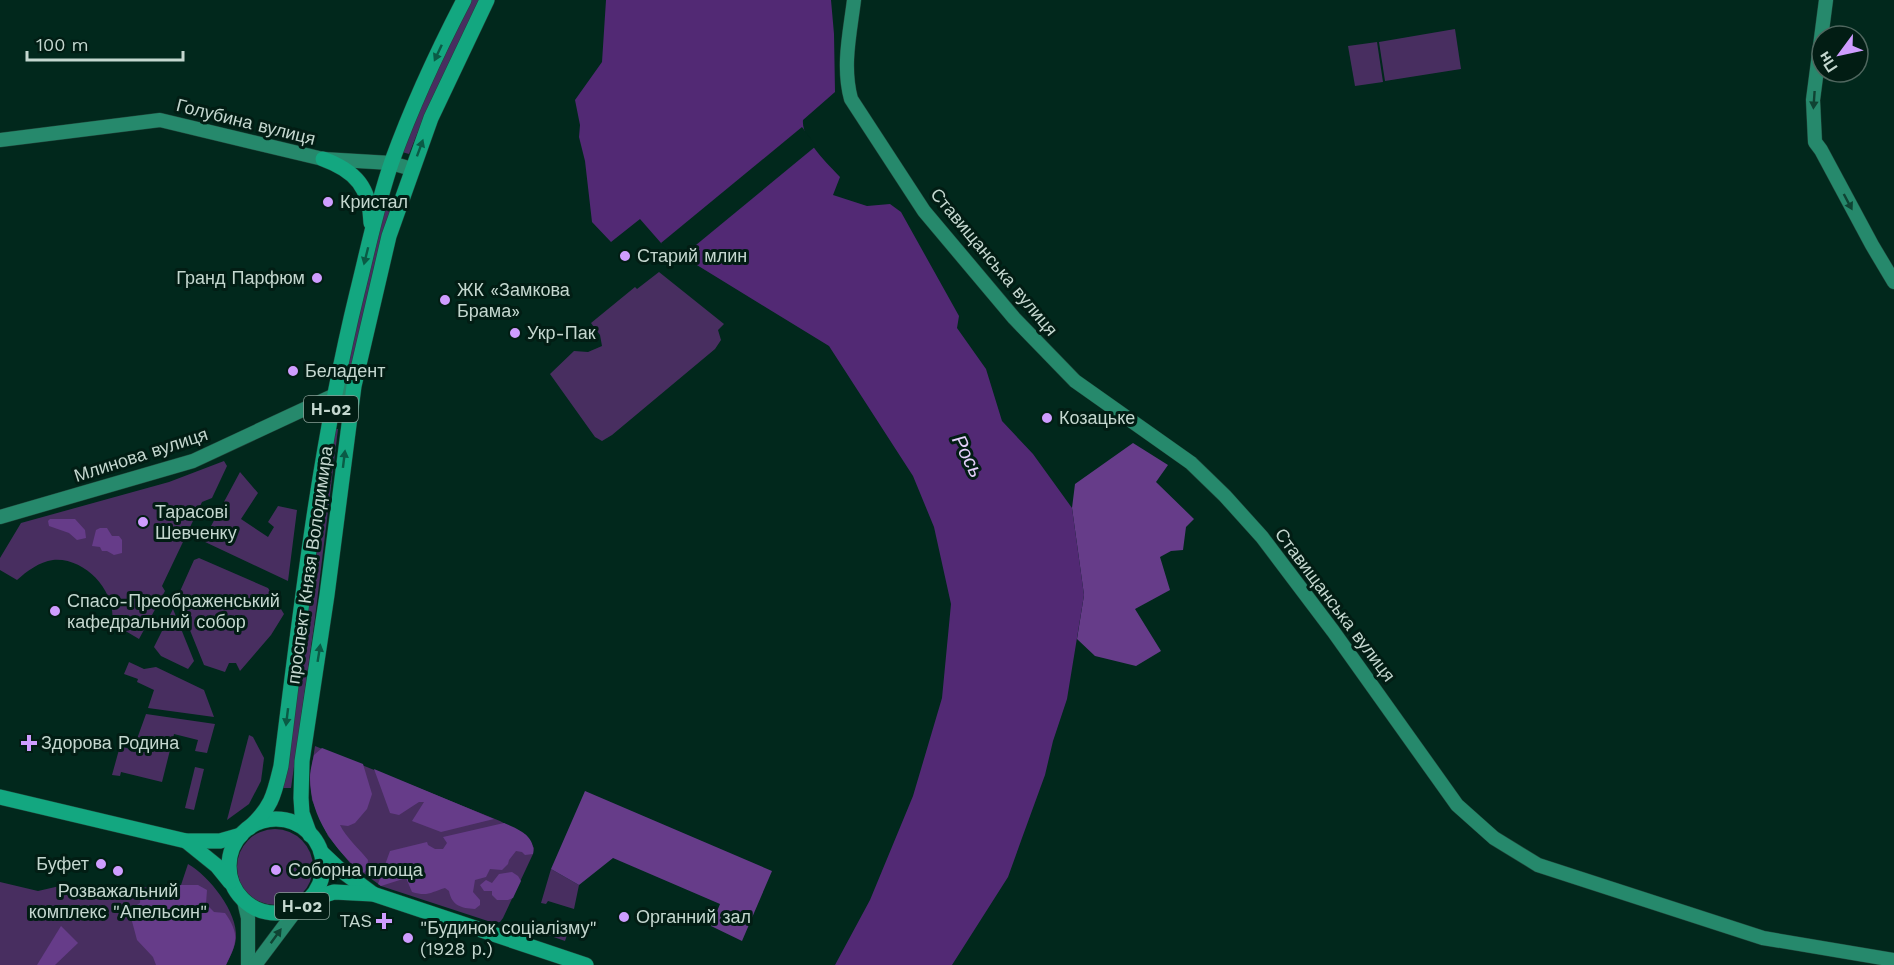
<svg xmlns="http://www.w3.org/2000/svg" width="1894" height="965" font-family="'Work Sans',sans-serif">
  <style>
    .green { fill: #482e60 }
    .forest { fill: #663c89 }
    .water { fill: #522974 }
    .pier { fill: #01281c }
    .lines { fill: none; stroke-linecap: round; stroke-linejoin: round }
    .secondary-casing { stroke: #204439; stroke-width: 15 }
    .primary-casing { stroke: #204439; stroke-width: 16 }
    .secondary { stroke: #26896c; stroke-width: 14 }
    .primary { stroke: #13a780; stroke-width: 15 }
    .oneway { fill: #0a5b45 }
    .oneway2 { fill: #0f4333 }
    .poi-dot { fill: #cf9dff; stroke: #021d14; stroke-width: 2 }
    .labels { text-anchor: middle; stroke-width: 6; stroke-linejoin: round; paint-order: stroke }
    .shield { fill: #021d14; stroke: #8a9f97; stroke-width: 1.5 }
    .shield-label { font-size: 16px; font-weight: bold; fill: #c4d7cf }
    .street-label { font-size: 18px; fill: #c4d7cf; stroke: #021d14 }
    .poi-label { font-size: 18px; fill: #c4d7cf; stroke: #021d14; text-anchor: start }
    .water-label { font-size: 20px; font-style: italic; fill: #e3cef9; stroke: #021d14 }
  </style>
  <rect width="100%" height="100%" fill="#01281c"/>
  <!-- green -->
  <g class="green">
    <polygon points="471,0 480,0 428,107 409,154 402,152 422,103"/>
    <polygon points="1455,29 1461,69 1385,81 1379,42"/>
    <polygon points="1377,42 1383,82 1355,86 1348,46"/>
    <polygon points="383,209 390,212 382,236 351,367 346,368"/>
    <polygon points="659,272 724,324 718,330 721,340 715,349 612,435 602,441 595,437 550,374 574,351 588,352 602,346 600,335 591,323 635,287 637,289"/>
    <polygon points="334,429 338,429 314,626 291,788 283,788"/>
    <path d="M 224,461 L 227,466 L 212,498 L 202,502 L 162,586 L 165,591 L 139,639 L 112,623 C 117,593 86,557 53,560 C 39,562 27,571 17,580 L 0,570 L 0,558 L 21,523 L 169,482 Z"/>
    <polygon points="240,472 258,493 241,519 268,537 274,527 268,522 278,506 297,510 288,581 203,541"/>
    <polygon points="199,558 268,588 284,614 271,635 240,671 236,663 229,663 225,672 204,665 177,598 194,560"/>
    <polygon points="173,609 194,661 188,669 161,656 154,647"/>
    <polygon points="129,662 144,669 156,667 204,690 214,717 148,708 154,690 137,682 138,679 124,674"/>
    <polygon points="146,714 215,724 207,753 195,751 198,740 174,734 162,782 121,772 120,776 112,775 120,746 133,750"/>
    <polygon points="249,735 253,737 264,758 261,781 249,804 227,820"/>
    <polygon points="315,746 500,821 526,835 534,848 533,854 503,918 500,922 494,923 381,886 350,863 328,836 312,800 310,778"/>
    <polygon points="195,767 204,769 194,810 185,808"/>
    <circle cx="275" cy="867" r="38"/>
    <path d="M 188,864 C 209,876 238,912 236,938 C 235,948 230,957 226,965 L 0,965 L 0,882 L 38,891 L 64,885 L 174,888 L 181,885 Z"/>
    <polygon points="551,869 579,885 574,909 548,901 546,904 541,903"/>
    <polygon points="530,922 568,932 565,941 528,928"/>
  </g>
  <!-- forest -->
  <g class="forest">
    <polygon points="1133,443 1168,465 1156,482 1194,519 1186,527 1183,550 1171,551 1160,557 1170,590 1135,609 1161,651 1136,666 1095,656 1077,639 1084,595 1072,508 1075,484"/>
    <polygon points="50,519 75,519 85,530 86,538 77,540 69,533 49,526 48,521"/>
    <polygon points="100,528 107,528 112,536 119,536 122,540 122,553 114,555 107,551 102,551 100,547 92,546 96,530"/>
    <path d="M 322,748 L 363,764 L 372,794 L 367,809 L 355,823 L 348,826 L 340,825 C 345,836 360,850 368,860 L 367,869 L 363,874 C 335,850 310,817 310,778 C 310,771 312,763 314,755 Z"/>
    <polygon points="374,769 494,819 441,832 412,821 424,802 419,802 399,815 390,813"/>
    <polygon points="585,791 772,871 742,941 711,926 720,904 613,858 579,885 551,869"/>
    <path d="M 504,823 C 518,829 536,836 533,854 L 525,855 L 522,852 L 516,851 L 509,860 L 508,864 L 502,870 L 490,869 L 486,877 L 475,880 L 473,892 L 480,900 L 480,905 L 475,909 C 461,908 452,906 449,891 L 445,888 C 431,892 428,897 412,892 L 406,878 L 381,886 L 378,884 L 390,851 L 427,842 L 428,845 L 435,849 L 443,849 L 447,843 L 443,837 Z"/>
    <polygon points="512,872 518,876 521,881 513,898 508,900 497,900 492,895 492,891 484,891 480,885 486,880 492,883 499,874"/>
    <path d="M 181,885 L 198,885 L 207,890 L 206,904 L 214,912 L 225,913 C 240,934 237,943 226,965 L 156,965 L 153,957 L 137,940 L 129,910 L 140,903 L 141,888 L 168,889 Z"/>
    <polygon points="61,926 78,943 55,965 37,965"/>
  </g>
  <!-- water -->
  <path class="water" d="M 606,0 L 831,0 L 834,34 L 835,92 L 803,120 C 801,139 828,164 840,177 L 833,195 L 867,206 L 890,204 L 901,212 L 959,316 L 957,328 L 986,369 L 1002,421 L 1033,454 L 1072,508 L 1084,595 L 1067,699 L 1053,741 L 1045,775 L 1022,838 L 1008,877 L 952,965 L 835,965 L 870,900 L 913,796 L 942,698 L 951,604 L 934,527 L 913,476 L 829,346 L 661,243 L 640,219 L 611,242 L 592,222 L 585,161 L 579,137 L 580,125 L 575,100 L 602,62 Z"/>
  <!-- pier -->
  <polygon class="pier" points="802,127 816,146 679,259 668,251 661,243"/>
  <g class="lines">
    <!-- secondary casing -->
    <g class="secondary-casing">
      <g id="secondary">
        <path d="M 854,0 C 850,33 842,66 851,99 L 924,211 L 1014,318 L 1075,381 L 1191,463 L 1225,496 L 1262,537 L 1333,631 L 1457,805 L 1494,838 L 1538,865 L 1763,938 L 1894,960"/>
        <polyline points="1826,0 1813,100 1815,142 1821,150 1872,245 1894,282"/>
        <polyline points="0,140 160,120 323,159 391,163 412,169"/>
        <polyline points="0,517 193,461 354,386"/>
        <polyline points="244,901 248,918 248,965"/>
        <polyline points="255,965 297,909"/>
      </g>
    </g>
    <!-- primary casing -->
    <g class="primary-casing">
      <g id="primary">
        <path d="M 323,159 C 356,171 370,188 371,223"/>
        <polyline points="0,797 186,841 220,841 241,835"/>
        <circle cx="276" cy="866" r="47"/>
        <path d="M 249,828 C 272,807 274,795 281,766 C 301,607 319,448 357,293 C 368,249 377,204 392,161 C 412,106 437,52 464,0"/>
        <polyline points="310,835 302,813 301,798 302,761 327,595 354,386 389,236 431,118 487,0"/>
        <polyline points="186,841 217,866 230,882"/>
        <polyline points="321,852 338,868 373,894"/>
        <polyline points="312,899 334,892 373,894 586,965"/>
      </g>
    </g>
    <!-- secondary -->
    <use href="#secondary" class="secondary"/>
    <!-- primary -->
    <use href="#primary" class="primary"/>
  </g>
  <!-- one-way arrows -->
  <defs><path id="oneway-solid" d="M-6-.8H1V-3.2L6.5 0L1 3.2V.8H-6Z" transform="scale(1.5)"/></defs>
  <g class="oneway">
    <use href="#oneway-solid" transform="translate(438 53) rotate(115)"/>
    <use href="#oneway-solid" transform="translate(420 148) rotate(-70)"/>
    <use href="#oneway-solid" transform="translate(366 256) rotate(104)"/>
    <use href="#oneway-solid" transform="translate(344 459) rotate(-83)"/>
    <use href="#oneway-solid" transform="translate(319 653) rotate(-81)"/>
    <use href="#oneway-solid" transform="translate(287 717) rotate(97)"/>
  </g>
  <g class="oneway2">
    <use href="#oneway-solid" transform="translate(1814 100) rotate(94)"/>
    <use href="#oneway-solid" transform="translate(1848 202) rotate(62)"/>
    <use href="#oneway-solid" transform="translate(276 936) rotate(-54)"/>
  </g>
  <!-- markers -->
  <g class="poi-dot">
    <circle cx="328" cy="202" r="6"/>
    <circle cx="625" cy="256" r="6"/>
    <circle cx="317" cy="278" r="6"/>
    <circle cx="445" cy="300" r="6"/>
    <circle cx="515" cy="333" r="6"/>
    <circle cx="293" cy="371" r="6"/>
    <circle cx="1047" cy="418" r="6"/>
    <circle cx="143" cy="522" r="6"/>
    <circle cx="55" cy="611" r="6"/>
    <path d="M26 734h6v6h6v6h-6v6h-6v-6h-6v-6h6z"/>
    <circle cx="101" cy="864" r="6"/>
    <circle cx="276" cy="870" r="6"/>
    <circle cx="118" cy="871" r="6"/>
    <circle cx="624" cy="917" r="6"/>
    <path d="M381 912h6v6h6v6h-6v6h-6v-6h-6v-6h6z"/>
    <circle cx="408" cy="938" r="6"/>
  </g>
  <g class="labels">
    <!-- shield labels -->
    <g class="shield">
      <rect x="304" y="396" width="54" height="26" rx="4.5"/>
      <rect x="275" y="893" width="54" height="26" rx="4.5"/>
    </g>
    <g class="shield-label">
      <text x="331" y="415">Н-02</text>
      <text x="302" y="912">Н-02</text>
    </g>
    <!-- street labels -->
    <g class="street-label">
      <text transform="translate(246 122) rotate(14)" y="6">Голубина вулиця</text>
      <text transform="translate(994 262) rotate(50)" y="6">Ставищанська вулиця</text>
      <text transform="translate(141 455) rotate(-18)" y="6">Млинова вулиця</text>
      <text transform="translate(310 565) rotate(-82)" y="6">проспект Князя Володимира</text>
      <text transform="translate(1335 605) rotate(53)" y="6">Ставищанська вулиця</text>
    </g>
    <!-- poi labels -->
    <g class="poi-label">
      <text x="340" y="208">Кристал</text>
      <text x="637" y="262">Старий млин</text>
      <text x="305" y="284" text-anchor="end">Гранд Парфюм</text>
      <text x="457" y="296">ЖК «Замкова<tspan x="457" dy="21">Брама»</tspan></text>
      <text x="527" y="339">Укр-Пак</text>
      <text x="305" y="377">Беладент</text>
      <text x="1059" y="424">Козацьке</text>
      <text x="155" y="518">Тарасові<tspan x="155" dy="21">Шевченку</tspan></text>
      <text x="67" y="607">Спасо-Преображенський<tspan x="67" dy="21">кафедральний собор</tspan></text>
      <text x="41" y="749">Здорова Родина</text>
      <text x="89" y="870" text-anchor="end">Буфет</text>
      <text x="288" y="876">Соборна площа</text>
      <text x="118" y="897" text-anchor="middle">Розважальний<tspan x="118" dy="21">комплекс "Апельсин"</tspan></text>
      <text x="636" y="923">Органний зал</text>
      <text x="372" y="927" text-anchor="end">TAS</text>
      <text x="420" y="934">"Будинок соціалізму"<tspan x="420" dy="21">(1928 р.)</tspan></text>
    </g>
    <!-- water labels -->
    <g class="water-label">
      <text transform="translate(968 456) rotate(63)" y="7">Рось</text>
    </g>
  </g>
  <!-- north arrow -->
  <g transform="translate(1840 54) rotate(237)"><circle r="28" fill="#021d14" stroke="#50675f" stroke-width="1.5"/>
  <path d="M0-4.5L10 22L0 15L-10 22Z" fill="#cf9dff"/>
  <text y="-9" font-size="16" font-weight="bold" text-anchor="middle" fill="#c4d7cf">Пн</text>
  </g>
  <!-- scale -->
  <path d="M27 51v9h156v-9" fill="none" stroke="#c4d7cf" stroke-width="3"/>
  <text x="36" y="51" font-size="18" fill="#c4d7cf" stroke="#021d14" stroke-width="4.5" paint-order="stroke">100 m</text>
</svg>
